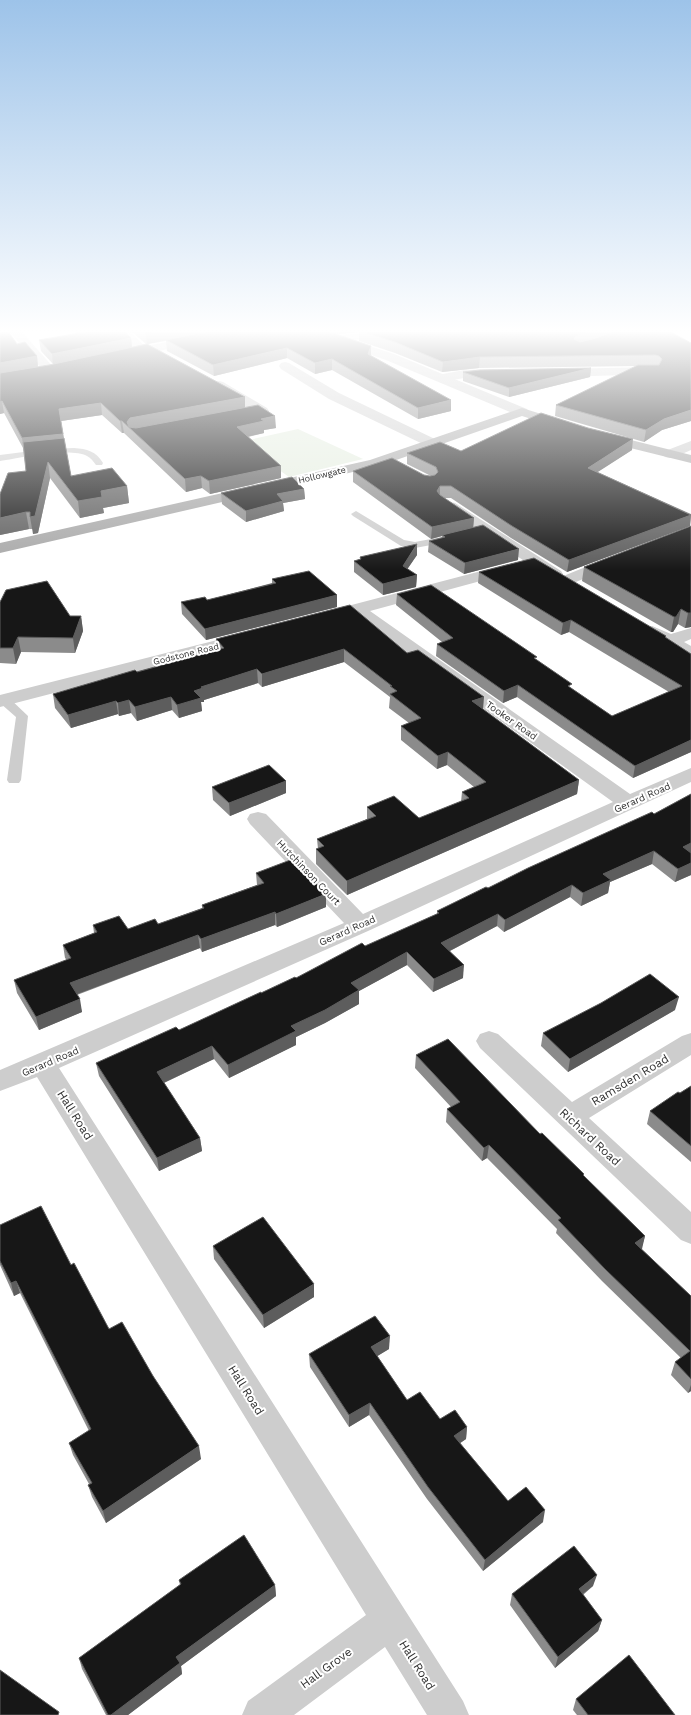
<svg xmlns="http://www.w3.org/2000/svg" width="691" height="1715" font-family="'Work Sans',sans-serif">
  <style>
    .green { fill: #e4eddf }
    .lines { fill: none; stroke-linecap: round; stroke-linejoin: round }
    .service { fill: #cdcdcd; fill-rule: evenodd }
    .minor { fill: #cdcdcd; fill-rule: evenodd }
    .tertiary { fill: #cdcdcd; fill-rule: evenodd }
    .primary { fill: #a8a8a8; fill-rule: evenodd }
    .wall { fill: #8b8b8b }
    .shaded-wall { fill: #5d5d5d }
    .building { fill: #171717; stroke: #5d5d5d }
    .labels { text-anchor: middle; stroke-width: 4; stroke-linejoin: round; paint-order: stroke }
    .far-street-label { font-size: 9px; fill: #303030; stroke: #fff }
    .street-label { font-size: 10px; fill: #303030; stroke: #fff }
    .near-street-label { font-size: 12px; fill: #303030; stroke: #fff }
  </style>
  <rect width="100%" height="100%" fill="#fff"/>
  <!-- green -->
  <polygon class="green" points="298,429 363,459 289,477 240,442"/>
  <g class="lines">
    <!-- service -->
    <g class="service">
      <path d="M 74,448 C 87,449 96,451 103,463 L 102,465 L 96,465 C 93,461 91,458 87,456 C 70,447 20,458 0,461 L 0,455 L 47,449 Z"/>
      <polygon points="356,511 404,540 415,542 447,536 452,539 447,542 415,548 401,546 353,516 351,514"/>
      <polygon points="4,696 8,697 28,716 21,780 19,783 9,783 7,780 16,717 0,703 0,697"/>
    </g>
    <!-- minor -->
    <g class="minor">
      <polygon points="9,331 21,331 54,368 56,371 54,374 46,374"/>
      <polygon points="116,331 129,331 150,351 148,354 140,354"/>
      <polygon points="379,331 419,331 417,333 413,334 335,342 331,341 329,339 331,337 335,336"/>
      <polygon points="285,362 289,363 339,393 437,440 439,443 437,446 432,447 427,446 329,399 281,369 279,366 281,363"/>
      <polygon points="652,367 656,368 658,371 656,374 561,377 557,376 555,373 557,370 561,369"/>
      <polygon points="492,369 496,370 498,373 496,376 464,378 442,382 438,381 436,378 438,375 464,370"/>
      <polygon points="219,381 223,382 267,408 269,411 267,414 257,414 215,388 213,385 215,382"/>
      <polygon points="691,441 691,450 675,457 670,458 665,457 663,454 665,451"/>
      <polygon points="450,502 455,503 561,571 563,574 561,577 605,559 611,557 617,559 619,562 617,565 571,584 565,586 559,584 557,581 559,578 549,577 445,509 443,506 445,503"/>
      <polygon points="508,564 514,566 516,569 514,572 370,611 630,794 691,768 691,782 368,931 59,1068 463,1701 469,1715 427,1715 385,1647 294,1715 242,1715 248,1701 366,1615 37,1077 0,1091 0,1070 344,923 250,824 247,819 250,814 258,812 266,814 363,914 613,802 354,615 327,622 321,621 318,617 321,613"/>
      <polygon points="652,626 671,634 691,628 691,639 684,642 691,646 691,658 685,657 646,635 643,631 646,627"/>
      <polygon points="245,633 251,634 254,638 251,642 0,707 0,695"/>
      <polygon points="489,1031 498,1034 572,1102 682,1036 691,1033 691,1055 589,1118 691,1212 691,1244 681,1240 480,1048 476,1041 480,1034"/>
    </g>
    <!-- tertiary -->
    <g class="tertiary">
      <polygon points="221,331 243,331 241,333 237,334 127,358 123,357 121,354 123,351 127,350"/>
      <polygon points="305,331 322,331 394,354 527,409 529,412 527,415 517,415 386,360 307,333"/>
    </g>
    <!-- primary -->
    <g class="primary">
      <polygon points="522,408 567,422 569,425 567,428 562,429 522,416 379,466 0,553 0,543 370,460"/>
      <polygon points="603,433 691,455 691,463 598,440 596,437 598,434"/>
    </g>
  </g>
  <!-- wall -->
  <g class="wall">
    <polygon points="0,331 17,344 37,356 38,367 53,364 41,351 39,340 77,334 74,331 124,331 131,338 132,347 146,344 131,331 669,331 691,343 691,421 662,430 644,442 555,416 556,405 637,366 479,368 442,372 395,353 359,341 359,332 337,334 371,346 371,356 451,411 418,419 332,370 315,374 287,358 214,376 167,351 166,341 148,344 276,428 264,430 264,433 248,437 281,466 281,478 210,494 202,488 186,492 124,433 122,433 102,415 61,421 71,476 127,486 129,503 103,508 104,513 80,518 50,478 38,533 33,534 33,529 29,529 0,535 26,471 23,448 4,413 0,414"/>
    <polygon points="591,368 590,377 509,397 463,381 463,372"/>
    <polygon points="632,450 597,472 691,514 690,526 567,572 511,538 451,498 444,498 474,518 473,528 518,560 464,574 428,552 429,541 442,538 442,536 431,539 353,482 353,471 431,476 407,464 407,453 461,451"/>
    <polygon points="304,489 305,499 283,503 284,511 246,522 222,504 221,493"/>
    <polygon points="691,526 691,627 685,628 678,624 673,632 671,632 582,581 584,567"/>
    <polygon points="417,555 407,569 417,575 416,587 383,595 354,572 354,561 360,559 360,557"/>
    <polygon points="479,572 666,636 666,638 691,654 691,752 633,778 517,697 503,703 436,656 437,644 442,642 396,605 397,594 537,660 571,688 612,716 669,692 569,632 561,635 478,583"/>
    <polygon points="272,579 337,595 337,607 206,640 182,614 181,602 207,600 272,583"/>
    <polygon points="0,602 70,616 81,616 83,631 75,653 21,652 16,664 0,663"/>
    <polygon points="216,639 407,653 579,780 577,794 347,895 316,864 316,849 318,849 317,839 367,819 367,807 419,818 461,802 462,792 474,787 447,765 437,769 401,740 401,726 409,723 389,708 390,697 344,662 262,687 258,683 204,700 204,702 201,702 202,711 179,718 172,710 137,721 131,713 119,716 118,714 71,728 55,708 53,694 216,650"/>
    <polygon points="286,781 286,793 230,816 213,800 212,787"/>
    <polygon points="691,794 691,875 675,882 652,864 610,882 608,893 581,906 570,897 504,932 497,926 450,951 463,978 433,992 407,965 359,991 359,1004 325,1023 296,1037 296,1045 229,1078 214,1059 164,1083 200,1138 202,1151 159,1171 99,1076 96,1063 179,1030 261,993 296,978 437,914 437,911 654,814"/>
    <polygon points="256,873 326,907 277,927 275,925 202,952 200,948 77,995 82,1012 39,1030 17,993 14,980 67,960 65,958 63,945 94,933 93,925 128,929 158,924 202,908 202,905 257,885"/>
    <polygon points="675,1010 568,1072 541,1046 543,1033"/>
    <polygon points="416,1055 540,1134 584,1174 584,1176 645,1236 641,1249 691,1296 691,1391 688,1393 671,1375 675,1362 681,1358 602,1281 556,1233 557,1229 487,1158 482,1161 446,1122 447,1109 451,1107 415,1068"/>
    <polygon points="691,1086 691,1162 647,1124 650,1111"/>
    <polygon points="0,1225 71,1265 109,1329 153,1376 201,1459 106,1523 92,1497 88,1485 89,1484 73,1455 69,1443 89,1431 20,1293 14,1296 0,1265"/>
    <polygon points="213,1246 314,1297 264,1328 214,1259"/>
    <polygon points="389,1349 377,1356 407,1400 440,1419 467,1427 466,1439 460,1443 508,1501 543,1522 483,1571 427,1499 369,1415 349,1427 310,1367 309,1354"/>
    <polygon points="179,1580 275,1585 276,1596 181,1666 182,1674 128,1715 106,1715 82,1669 79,1658 180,1585"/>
    <polygon points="593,1586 583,1595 602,1620 598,1631 555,1668 510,1605 512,1594"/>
    <polygon points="576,1699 675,1715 577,1715 573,1710"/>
  </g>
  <!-- shaded-wall -->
  <g class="shaded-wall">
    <polygon points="161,331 213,331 147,344 146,334"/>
    <polygon points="337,331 359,331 359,332 337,334"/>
    <polygon points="591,331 617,331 573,348 574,339 575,337"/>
    <polygon points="131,338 132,348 53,365 52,354"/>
    <polygon points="371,346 371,357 368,354"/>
    <polygon points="287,348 287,358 214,376 213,365"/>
    <polygon points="37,356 38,368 0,374 0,363"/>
    <polygon points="480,357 479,368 442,372 443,362"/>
    <polygon points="332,359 332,370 315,374 315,363"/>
    <polygon points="591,368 590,377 509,397 509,388"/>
    <polygon points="245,397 245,409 133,430 128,426 127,422 130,418"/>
    <polygon points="451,400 451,411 418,419 418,408"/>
    <polygon points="2,401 4,413 0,414 0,402"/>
    <polygon points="101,403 102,415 61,421 59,409"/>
    <polygon points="691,410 691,421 662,430 644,442 646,430 664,419"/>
    <polygon points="275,416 276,428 264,430 264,433 237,439 237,427 261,419"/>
    <polygon points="120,421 122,421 124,433 122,433"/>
    <polygon points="63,434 65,447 24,450 22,438"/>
    <polygon points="633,439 632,450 587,479 588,468"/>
    <polygon points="48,462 50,478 38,533 33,534 30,517"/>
    <polygon points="281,466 281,478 210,494 209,481"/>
    <polygon points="201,476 202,488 186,492 185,479"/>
    <polygon points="127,486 129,503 103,508 104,513 80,518 78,501 101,491"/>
    <polygon points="440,486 440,498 437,491"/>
    <polygon points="304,489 305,499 283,503 284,511 246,522 246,511 277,494"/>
    <polygon points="26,512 29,529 0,535 0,518"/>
    <polygon points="691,515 690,526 567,572 569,560"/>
    <polygon points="474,518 473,529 442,535 442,536 431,539 432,527"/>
    <polygon points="417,544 417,555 402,577 403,566"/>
    <polygon points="519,549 518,560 464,574 465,563"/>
    <polygon points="417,575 416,587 383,595 383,584"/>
    <polygon points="337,595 337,607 206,640 205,629"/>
    <polygon points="681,609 678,624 673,632 671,632 674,617"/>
    <polygon points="688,613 691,613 691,627 685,628"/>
    <polygon points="81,616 83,631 75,653 73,638"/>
    <polygon points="571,620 569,632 561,635 563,623"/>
    <polygon points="18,637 21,652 16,664 13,648"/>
    <polygon points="344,649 344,662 262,687 262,674"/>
    <polygon points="257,669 258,683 204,700 204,702 201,702 202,711 179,718 177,705 194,691 201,687"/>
    <polygon points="518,685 517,697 503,703 504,691"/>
    <polygon points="171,697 172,710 137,721 135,707"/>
    <polygon points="484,697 483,710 472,701"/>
    <polygon points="129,700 131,713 119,716 118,703"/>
    <polygon points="116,701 118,714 71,728 68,715"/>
    <polygon points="691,740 691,752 633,778 635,766"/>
    <polygon points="448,752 447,765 437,769 438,756"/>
    <polygon points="579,780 577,794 347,895 347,881"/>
    <polygon points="286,781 286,793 230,816 229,803"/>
    <polygon points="691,843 691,854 683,847"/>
    <polygon points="654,851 652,864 610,882 608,893 581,906 583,893 603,874"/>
    <polygon points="691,863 691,875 675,882 678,869"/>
    <polygon points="572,885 570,897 504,932 505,920"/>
    <polygon points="326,894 326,907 277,927 276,914"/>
    <polygon points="275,912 275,925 202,952 201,939"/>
    <polygon points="498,914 497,926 440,956 441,943"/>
    <polygon points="198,935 200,948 72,996 70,983"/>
    <polygon points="407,952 407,965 359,991 359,1004 325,1023 296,1037 296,1045 229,1078 228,1065 291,1026 351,983"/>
    <polygon points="464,965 463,978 433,992 434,979"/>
    <polygon points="679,997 675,1010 568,1072 570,1059"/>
    <polygon points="80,999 82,1012 39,1030 36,1017"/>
    <polygon points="212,1046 214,1059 159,1085 157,1072"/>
    <polygon points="200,1138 202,1151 159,1171 157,1158"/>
    <polygon points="489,1145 487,1158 482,1161 484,1148"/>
    <polygon points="645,1236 642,1249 631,1256 635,1243"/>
    <polygon points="16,1281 20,1293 14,1296 11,1283"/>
    <polygon points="314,1284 314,1297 264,1328 263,1315"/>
    <polygon points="390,1336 389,1349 371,1360 371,1347"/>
    <polygon points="691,1385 691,1391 688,1393"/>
    <polygon points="370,1403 369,1415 349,1427 349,1415"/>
    <polygon points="467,1427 466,1439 453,1448 454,1436"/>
    <polygon points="199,1446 201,1459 106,1523 103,1511"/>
    <polygon points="545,1510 543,1522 483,1571 485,1560"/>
    <polygon points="597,1575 593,1586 575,1600 579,1589"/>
    <polygon points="275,1585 276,1596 181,1666 182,1674 128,1715 111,1715 176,1657"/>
    <polygon points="602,1620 598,1631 555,1668 558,1657"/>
  </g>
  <!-- building -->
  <g class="building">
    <polygon points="0,331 8,331 17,344 25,342 37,356 0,363"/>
    <polygon points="83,331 124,331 131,338 52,354 39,340 85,332"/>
    <polygon points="142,331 161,331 146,334"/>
    <polygon points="209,331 327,331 371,346 368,354 451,400 418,408 332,359 315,363 287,348 213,365 166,340"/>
    <polygon points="360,331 591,331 575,337 574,339 580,342 596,338 614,331 669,331 691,343 691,410 664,419 646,430 556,405 638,365 659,365 662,359 659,356 655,355 480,357 443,362 395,342"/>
    <polygon points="147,344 245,397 130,418 127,422 129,427 136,428 258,405 275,416 261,419 264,421 237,427 281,466 209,481 201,476 185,479 122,421 120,421 101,403 59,409 63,434 22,438 2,401 0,402 0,373 49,365"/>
    <polygon points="591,368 509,388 463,372 480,370"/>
    <polygon points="541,413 588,428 633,439 588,468 691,515 569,560 512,526 451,486 440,486 437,491 440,495 474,518 432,527 353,471 392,458 424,475 430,476 435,475 438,472 436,467 407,453 440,442 461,451"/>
    <polygon points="64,438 71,476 112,468 127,486 101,491 102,497 78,501 48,462 35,516 30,517 30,512 26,512 0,518 0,494 8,473 26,471 23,442"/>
    <polygon points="292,477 304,489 277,494 283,501 246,511 221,493"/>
    <polygon points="483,525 519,549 465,563 429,541 445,537 442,535"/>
    <polygon points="691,526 691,613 688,613 681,609 676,617 674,617 584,567"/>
    <polygon points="417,544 403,566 417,575 383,584 354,561 361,559 360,557"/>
    <polygon points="534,558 666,636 665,637 691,654 691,740 635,766 518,685 504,691 437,644 453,638 397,594 431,585 537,657 534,658 572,684 568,686 612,716 682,686 571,620 563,623 479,572"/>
    <polygon points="309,571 337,595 205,629 181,602 205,597 207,600 276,583 272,579"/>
    <polygon points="47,581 70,616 81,616 73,638 18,637 13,648 0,648 0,602 6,590"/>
    <polygon points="350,605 407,653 418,650 484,697 472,701 579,780 347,881 316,849 324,846 317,839 376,816 367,807 394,796 419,818 469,798 462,792 486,782 448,752 438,756 401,726 421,718 390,694 397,691 390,686 392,686 344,649 262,674 257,669 201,687 203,688 194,691 201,698 177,705 171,697 135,707 129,700 118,703 116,701 68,715 53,694 135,670 137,672 224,648 216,639"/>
    <polygon points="269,765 286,781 229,803 212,787"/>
    <polygon points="691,794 691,843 683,847 691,853 691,863 678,869 654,851 603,874 611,880 583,893 572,885 505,920 498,914 441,943 464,965 434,979 407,952 351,983 359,990 325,1010 291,1026 296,1031 228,1065 212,1046 157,1072 200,1138 157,1158 96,1063 176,1027 179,1030 261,992 261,993 295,977 296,978 362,943 365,946 439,913 437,911 486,887 488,888 528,868 652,812 654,814"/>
    <polygon points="293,859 326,894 276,914 275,912 201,939 198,935 70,983 80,999 36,1017 14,980 71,958 63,945 97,932 93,925 119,916 128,929 155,919 158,924 204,908 202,905 264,883 256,873"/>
    <polygon points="650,974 679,997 570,1059 543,1033 601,1003"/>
    <polygon points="448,1039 540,1134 542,1133 584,1174 583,1175 645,1236 635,1243 691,1296 691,1379 675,1362 690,1351 605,1269 558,1220 561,1218 489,1145 484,1148 447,1109 460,1102 416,1055"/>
    <polygon points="691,1086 691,1146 650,1111 678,1092 680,1093"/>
    <polygon points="41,1206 71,1265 74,1263 109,1329 122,1322 153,1376 199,1446 103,1511 88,1485 92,1483 69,1443 91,1429 16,1281 11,1283 0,1261 0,1225"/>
    <polygon points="263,1217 314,1284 263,1315 213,1246"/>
    <polygon points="375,1316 390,1336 371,1347 407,1400 420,1392 440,1419 455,1410 467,1427 454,1436 508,1501 526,1487 545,1510 485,1560 428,1487 370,1403 349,1415 309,1354"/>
    <polygon points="244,1535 275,1585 176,1657 180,1663 111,1715 108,1715 79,1658 181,1584 179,1580"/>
    <polygon points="574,1546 597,1575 579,1589 602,1620 558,1657 512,1594"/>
    <polygon points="629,1655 675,1715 588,1715 576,1699"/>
    <polygon points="0,1670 59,1712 58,1715 0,1715"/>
  </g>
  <!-- sky -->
  <linearGradient id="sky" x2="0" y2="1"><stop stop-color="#9dc3e9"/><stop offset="0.58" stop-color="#fff"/><stop offset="1" stop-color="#fff" stop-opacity="0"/></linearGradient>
  <rect width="691" height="571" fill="url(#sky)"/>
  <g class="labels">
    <!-- far-street labels -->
    <g class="far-street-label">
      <text transform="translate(322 475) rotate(-13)" y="3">Hollowgate</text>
      <text transform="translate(186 654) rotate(-14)" y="3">Godstone Road</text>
    </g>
    <!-- street labels -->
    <g class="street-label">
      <text transform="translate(512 720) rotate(35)" y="4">Tooker Road</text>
      <text transform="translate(642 797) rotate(-24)" y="4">Gerard Road</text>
      <text transform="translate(309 872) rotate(46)" y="4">Hutchinson Court</text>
      <text transform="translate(347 930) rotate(-24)" y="4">Gerard Road</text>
      <text transform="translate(50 1061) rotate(-23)" y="4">Gerard Road</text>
    </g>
    <!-- near-street labels -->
    <g class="near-street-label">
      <text transform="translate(630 1080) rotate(-31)" y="4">Ramsden Road</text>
      <text transform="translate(75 1115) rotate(58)" y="4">Hall Road</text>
      <text transform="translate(590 1137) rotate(43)" y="4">Richard Road</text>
      <text transform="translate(246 1390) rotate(58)" y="4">Hall Road</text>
      <text transform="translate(417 1665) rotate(58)" y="4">Hall Road</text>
      <text transform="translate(326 1668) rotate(-36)" y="4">Hall Grove</text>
    </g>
  </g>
</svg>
